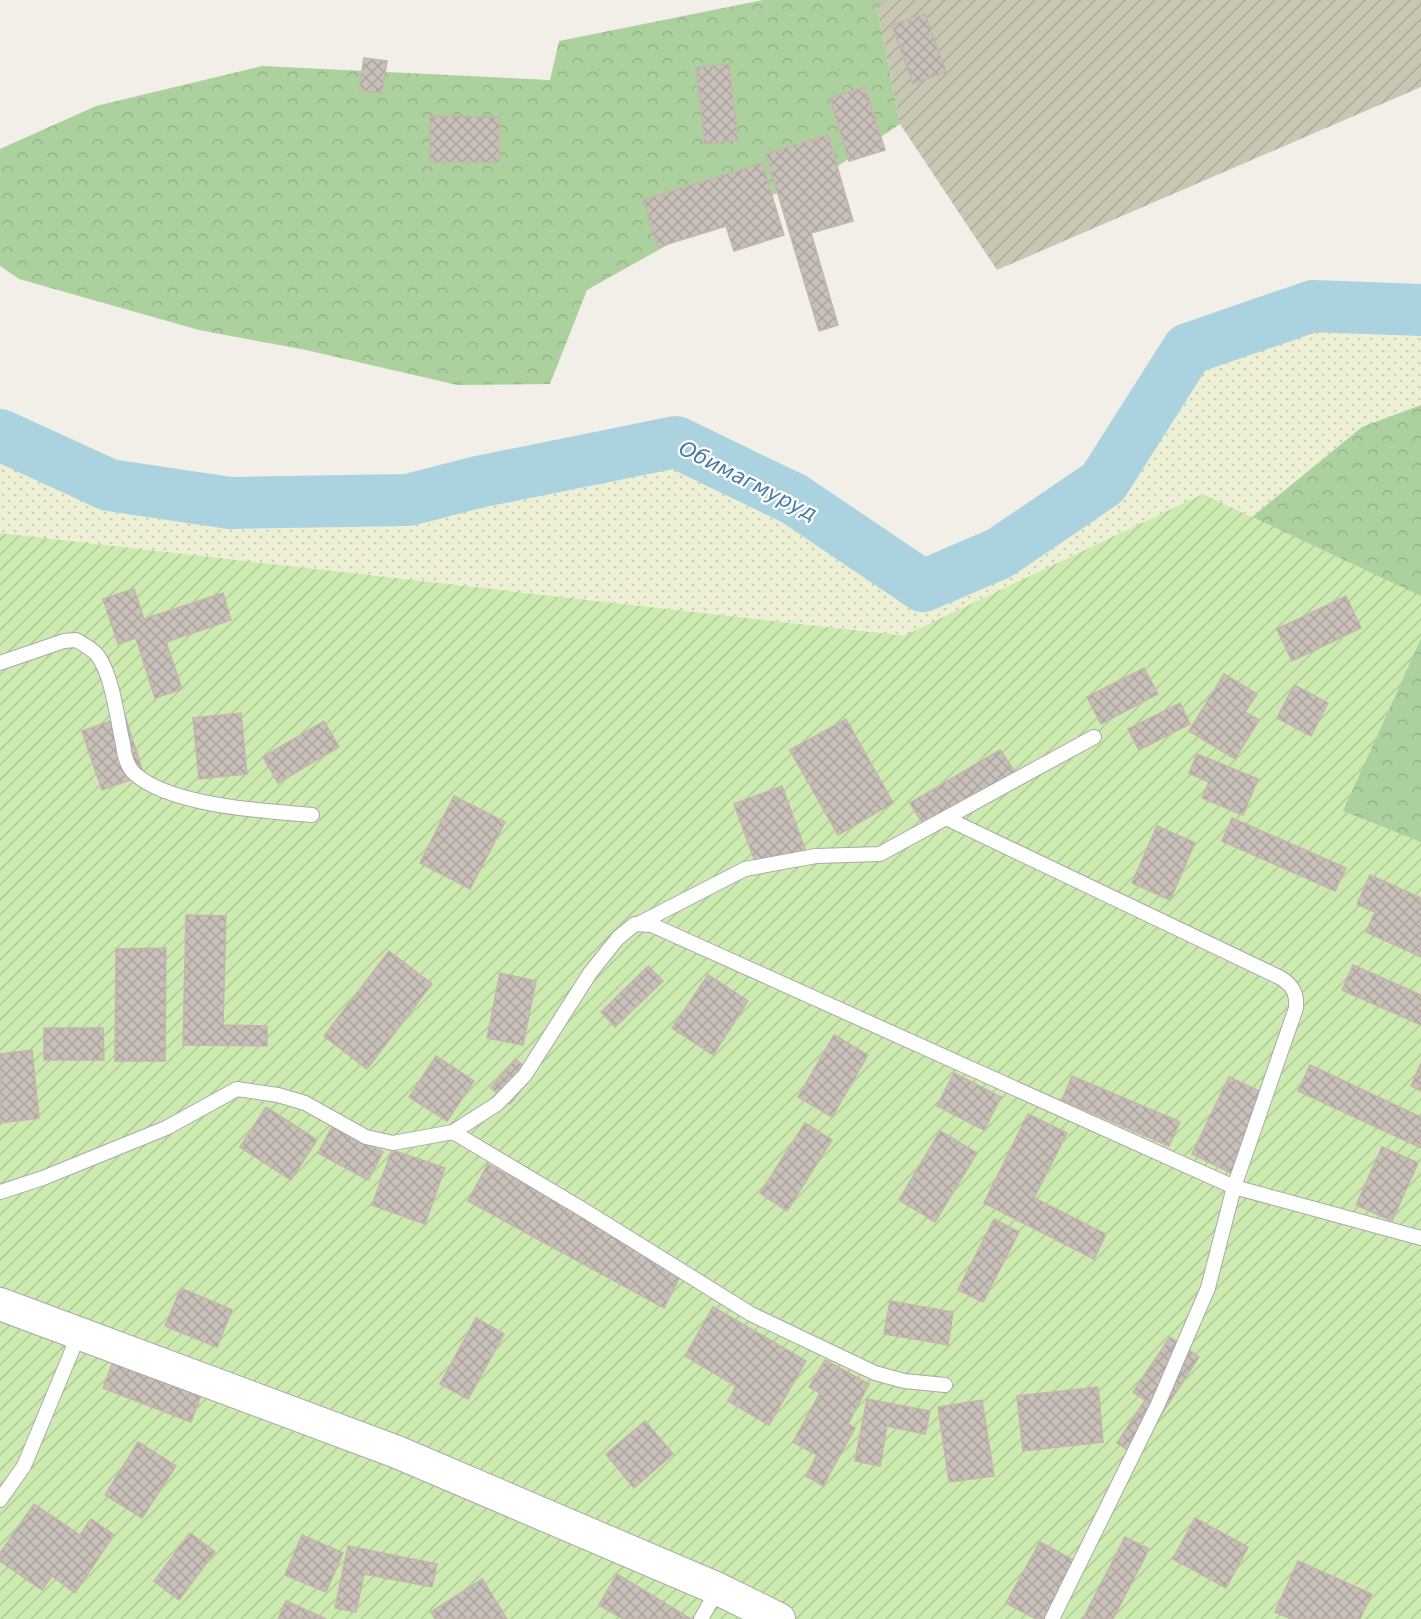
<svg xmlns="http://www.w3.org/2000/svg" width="1421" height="1619" font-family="'DejaVu Sans',sans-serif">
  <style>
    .construction { fill: url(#construction-furrows) }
    .farmland { fill: url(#farmland-dots) }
    .forest { fill: url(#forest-crowns) }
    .garden { fill: url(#garden-furrows) }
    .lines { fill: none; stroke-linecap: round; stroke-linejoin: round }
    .river { stroke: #aad3df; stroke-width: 52 }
    .building { fill: url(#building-cross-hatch); stroke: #c4b6ab; stroke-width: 1.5 }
    .service-casing { stroke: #a9a9a9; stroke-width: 16 }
    .tertiary-casing { stroke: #a9a9a9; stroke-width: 34 }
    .service { stroke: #fff; stroke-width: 14 }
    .tertiary { stroke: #fff; stroke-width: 32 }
    .labels { text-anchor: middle; stroke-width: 4.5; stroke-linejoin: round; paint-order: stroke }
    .water-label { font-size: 21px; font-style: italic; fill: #4a7aab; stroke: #fff }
  </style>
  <defs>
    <pattern id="construction-furrows" width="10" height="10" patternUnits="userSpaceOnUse" patternTransform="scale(1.5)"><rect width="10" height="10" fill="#c7c7b4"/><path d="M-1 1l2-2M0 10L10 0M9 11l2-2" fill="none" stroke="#abab9a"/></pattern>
    <pattern id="farmland-dots" width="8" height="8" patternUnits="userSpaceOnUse" patternTransform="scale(1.5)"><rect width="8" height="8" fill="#eef0d5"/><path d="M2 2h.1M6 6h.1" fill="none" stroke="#ccceb7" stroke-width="1.8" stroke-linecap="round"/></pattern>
    <pattern id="forest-crowns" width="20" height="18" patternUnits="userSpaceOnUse" patternTransform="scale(1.5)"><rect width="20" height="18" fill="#add19e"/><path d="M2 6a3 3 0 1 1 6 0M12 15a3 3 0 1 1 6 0" fill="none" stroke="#95b388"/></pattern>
    <pattern id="garden-furrows" width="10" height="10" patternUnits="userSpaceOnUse" patternTransform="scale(1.5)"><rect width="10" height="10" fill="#cdebb0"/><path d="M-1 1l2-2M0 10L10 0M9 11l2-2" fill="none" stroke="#b0c997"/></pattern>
    <pattern id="building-cross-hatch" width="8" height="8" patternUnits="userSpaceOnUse" patternTransform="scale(1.5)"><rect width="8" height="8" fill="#c7bfb8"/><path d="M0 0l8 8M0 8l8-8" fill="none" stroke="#aba49e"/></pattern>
  </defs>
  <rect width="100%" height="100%" fill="#f2efe9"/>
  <!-- construction -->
  <polygon class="construction" points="885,0 1421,0 1421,87 997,270 900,124 877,7"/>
  <!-- farmland -->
  <polygon class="farmland" points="1313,306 1421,310 1421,405 1362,427 1252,517 1203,494 904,636 0,533 0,435 109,485 230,503 408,500 478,482 676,442 794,499 923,586 1000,553 1103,483 1188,349"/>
  <!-- forest -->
  <g class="forest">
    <polygon points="763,0 885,0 877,7 900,124 810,185 744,202 587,290 550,384 457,385 306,350 199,330 19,279 0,266 0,149 96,106 262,66 550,80 559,41"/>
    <polygon points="1421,405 1421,1001 1375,824 813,626 904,636 1050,567 1324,551 1252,517 1362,427"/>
  </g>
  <!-- garden -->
  <polygon class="garden" points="1203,494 1421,596 1421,639 1343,811 1421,842 1421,1619 0,1619 0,533 904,636"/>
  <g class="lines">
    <!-- river -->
    <polyline class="river" points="0,435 109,485 230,503 408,500 478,482 676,442 794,499 923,586 1000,553 1103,483 1188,349 1313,306 1421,310"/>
  </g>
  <!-- building -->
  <g class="building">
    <polygon points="925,14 946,72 913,84 892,25"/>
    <polygon points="364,58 387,61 382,93 359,90"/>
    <polygon points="729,64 738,140 705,144 696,68"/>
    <polygon points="865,87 885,150 849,161 830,98"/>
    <polygon points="430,116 499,117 499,162 430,162"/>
    <polygon points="828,135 853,221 811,233 838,325 819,331 766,154"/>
    <polygon points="762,163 784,235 734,251 726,226 658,247 643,200"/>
    <polygon points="134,589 144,619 223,593 231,620 166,642 182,689 155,698 136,638 118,644 103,599"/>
    <polygon points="1346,596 1361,628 1292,661 1277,629"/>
    <polygon points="1144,668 1158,694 1101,724 1087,697"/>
    <polygon points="1224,674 1257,694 1245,712 1259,720 1235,759 1189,731"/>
    <polygon points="1294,685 1328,703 1311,736 1277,718"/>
    <polygon points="1180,703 1190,724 1139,750 1128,729"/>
    <polygon points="241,713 247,774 199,779 193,718"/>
    <polygon points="125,716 144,775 102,790 82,731"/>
    <polygon points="846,719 893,803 838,835 790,750"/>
    <polygon points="324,721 339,747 278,783 263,757"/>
    <polygon points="1000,750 1015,772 924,826 910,803"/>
    <polygon points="1197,754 1258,779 1243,815 1202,798 1209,782 1189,773"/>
    <polygon points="782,786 805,849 757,867 734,804"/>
    <polygon points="454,796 505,822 470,889 420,863"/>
    <polygon points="1232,818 1346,868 1335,891 1222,841"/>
    <polygon points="1157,826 1195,843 1170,900 1132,883"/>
    <polygon points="1370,875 1421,898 1421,957 1366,932 1375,912 1357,904"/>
    <polygon points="186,915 226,916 223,1025 267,1026 267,1046 183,1045"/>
    <polygon points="166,948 165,1061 115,1061 116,949"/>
    <polygon points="389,951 432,984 367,1069 324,1036"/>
    <polygon points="1353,965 1421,995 1421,1025 1342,990"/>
    <polygon points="648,966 663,981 615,1027 601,1012"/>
    <polygon points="500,973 536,981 523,1045 487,1038"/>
    <polygon points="708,975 748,1001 713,1055 672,1028"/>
    <polygon points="44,1028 103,1028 104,1060 44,1060"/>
    <polygon points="834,1035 868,1055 832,1117 798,1097"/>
    <polygon points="32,1050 39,1118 0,1123 0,1054"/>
    <polygon points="436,1056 474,1081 447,1121 409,1097"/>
    <polygon points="515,1059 534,1074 510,1104 491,1088"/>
    <polygon points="1421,1063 1421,1091 1411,1086"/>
    <polygon points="1310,1065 1421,1117 1421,1148 1298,1091"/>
    <polygon points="954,1073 1001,1097 984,1130 937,1106"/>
    <polygon points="1072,1076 1180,1122 1169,1146 1062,1100"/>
    <polygon points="1229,1077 1268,1095 1231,1173 1192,1154"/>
    <polygon points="266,1107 317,1140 291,1180 240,1147"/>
    <polygon points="1028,1114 1067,1133 1034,1198 1106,1234 1094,1259 984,1203"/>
    <polygon points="805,1123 832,1140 787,1211 760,1193"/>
    <polygon points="333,1125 383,1152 368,1180 318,1153"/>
    <polygon points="940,1131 977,1153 935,1222 899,1200"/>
    <polygon points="1382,1147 1418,1163 1392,1221 1356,1205"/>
    <polygon points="392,1150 445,1168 425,1224 372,1205"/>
    <polygon points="488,1164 683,1271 664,1308 468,1201"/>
    <polygon points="994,1219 1019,1232 983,1302 958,1290"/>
    <polygon points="181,1288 232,1310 217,1347 165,1326"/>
    <polygon points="890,1301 953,1312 948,1345 884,1334"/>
    <polygon points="713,1307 806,1361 769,1425 728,1401 736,1386 685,1356"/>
    <polygon points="476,1318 504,1334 468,1399 440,1384"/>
    <polygon points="1170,1337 1199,1357 1135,1455 1117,1443 1145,1400 1133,1392"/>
    <polygon points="825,1360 869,1384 848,1424 855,1428 823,1486 806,1476 817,1455 793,1442 820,1393 809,1387"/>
    <polygon points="113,1362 201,1396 191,1422 103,1388"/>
    <polygon points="1098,1387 1103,1442 1023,1451 1017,1396"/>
    <polygon points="867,1399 930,1411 925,1434 887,1426 880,1466 855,1461"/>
    <polygon points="982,1400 994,1476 949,1482 938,1407"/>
    <polygon points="645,1421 673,1454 634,1488 606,1454"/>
    <polygon points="138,1442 176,1466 142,1518 105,1495"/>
    <polygon points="34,1504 80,1535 91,1519 114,1535 75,1593 52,1576 42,1590 0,1561 0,1553"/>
    <polygon points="1195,1518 1248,1547 1226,1588 1173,1559"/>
    <polygon points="190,1533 215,1552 179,1600 154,1581"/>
    <polygon points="302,1535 343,1553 326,1592 285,1575"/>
    <polygon points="1125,1537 1149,1549 1113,1619 1083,1619"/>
    <polygon points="1040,1542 1079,1563 1048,1619 1036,1619 1006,1603"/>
    <polygon points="348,1546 437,1564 432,1587 364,1574 356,1612 335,1608"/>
    <polygon points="1298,1561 1372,1594 1360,1619 1291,1619 1275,1612"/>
    <polygon points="617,1574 691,1619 623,1619 599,1605"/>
    <polygon points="482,1579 507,1619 435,1619 431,1612"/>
    <polygon points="286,1601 326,1619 278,1619"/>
  </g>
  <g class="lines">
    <!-- service casing -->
    <g class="service-casing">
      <g id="service">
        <path d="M 0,663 L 64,641 L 76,640 C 83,644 93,649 98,656 C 113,677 117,719 123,744 C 124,754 127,767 135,774 C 171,806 265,811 312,815"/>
        <path d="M 946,818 L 1281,978 C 1293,986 1297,993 1296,1008 L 1234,1187 L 1208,1288 L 1158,1404 L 1052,1619"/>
        <polyline points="640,923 745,869 816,856 880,854 1094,737"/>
        <polyline points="453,1132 587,1212 751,1314 875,1373 904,1381 945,1385"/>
        <polyline points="0,1192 43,1178 166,1128 237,1089 278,1095 305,1103 366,1137 393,1143 453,1132 497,1104 525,1075 590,973 618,938 635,924 652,925 1234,1187 1421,1238"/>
        <polyline points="0,1500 24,1466 79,1334"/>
        <polyline points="701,1619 718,1589"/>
      </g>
    </g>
    <!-- tertiary casing -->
    <g class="tertiary-casing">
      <polyline id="tertiary" points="0,1304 397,1452 718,1589 779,1619"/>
    </g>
    <!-- service -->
    <use href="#service" class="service"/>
    <!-- tertiary -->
    <use href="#tertiary" class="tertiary"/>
  </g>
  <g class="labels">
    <!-- water labels -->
    <g class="water-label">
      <text transform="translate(748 481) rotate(27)" y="7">Обимагмуруд</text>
    </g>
  </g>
</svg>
